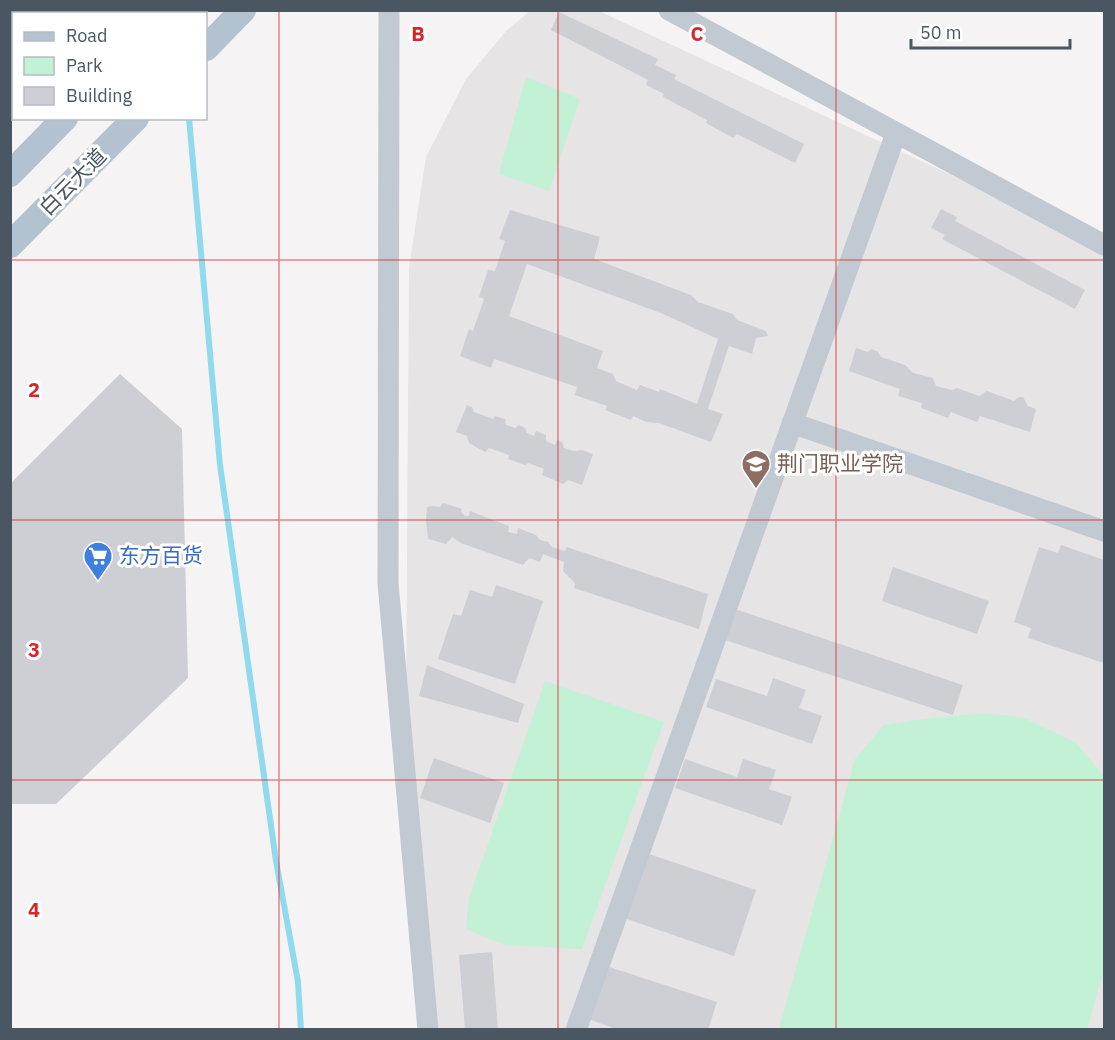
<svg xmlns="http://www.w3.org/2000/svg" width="1115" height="1040" font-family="'IBM Plex Sans','Noto Sans SC',sans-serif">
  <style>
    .education { fill: #e6e4e5 }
    .green { fill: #c3f1d5 }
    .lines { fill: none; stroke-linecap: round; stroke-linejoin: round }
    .stream { stroke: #90daee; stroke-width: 6 }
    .building { fill: #cdcfd5; fill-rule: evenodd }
    .minor { stroke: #c1cad2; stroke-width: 21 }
    .major { stroke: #b3c2d1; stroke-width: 26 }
    .grid { fill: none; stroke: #d62828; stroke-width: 1.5; stroke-opacity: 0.55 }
    .labels { text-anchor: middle; stroke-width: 6; stroke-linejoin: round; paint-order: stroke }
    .street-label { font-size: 21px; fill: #4a5661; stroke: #fff }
    .education-label { font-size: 21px; fill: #785e54; stroke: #fff; text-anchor: start }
    .shop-label { font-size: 21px; fill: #366cbe; stroke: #fff; text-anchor: start }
    .grid-label { font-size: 20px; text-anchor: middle; font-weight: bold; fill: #d62828; stroke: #fff; stroke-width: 6; stroke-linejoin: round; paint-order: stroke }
  </style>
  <rect width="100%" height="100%" fill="#f5f3f3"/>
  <!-- education -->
  <polygon class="education" points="530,11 599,11 1104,246 1104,1029 438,1029 406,710 409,268 426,157 466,79 507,30"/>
  <!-- green -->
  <g class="green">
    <polygon points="526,77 580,99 549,191 499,174"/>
    <polygon points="545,681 664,722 582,949 505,945 466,929 469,898"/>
    <polygon points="984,713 1024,718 1076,743 1104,776 1104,970 1087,1029 779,1029 855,759 884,725 931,718"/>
  </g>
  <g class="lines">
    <!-- stream -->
    <polyline class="stream" points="189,118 220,465 276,861 298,982 301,1030"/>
  </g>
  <!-- building -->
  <g class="building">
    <polygon points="559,12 658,59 655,65 676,75 674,79 804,144 795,163 737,134 733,138 706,123 707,120 663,97 664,94 646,85 648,80 551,30"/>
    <polygon points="941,209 957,217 955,221 1085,290 1075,309 942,239 945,235 931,228"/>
    <path d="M 510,210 L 600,237 L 594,259 L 691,295 L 698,302 L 733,314 L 737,320 L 766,331 L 768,336 L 756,338 L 752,354 L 729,346 L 708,409 L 723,414 L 711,442 L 659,423 L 646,422 L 633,416 L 631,420 L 605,410 L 607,406 L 575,395 L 577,387 L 494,359 L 491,368 L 460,356 L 469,329 L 473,331 L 484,299 L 479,297 L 488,270 L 495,271 L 505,241 L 499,239 ZM 527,264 L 661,313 L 718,339 L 697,404 L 660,389 L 659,392 L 640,385 L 637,390 L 616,381 L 613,374 L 597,368 L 603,351 L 509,316 Z"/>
    <polygon points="856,348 868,352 872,349 878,352 881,357 905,365 913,373 933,378 936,386 952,390 957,388 979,396 987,391 1014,401 1019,397 1023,397 1028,406 1036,409 1030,432 980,416 977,422 951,412 948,418 921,408 922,403 898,396 900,389 849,371"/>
    <polygon points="120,374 182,429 188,678 56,804 10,804 10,484"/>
    <polygon points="467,405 472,407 474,412 493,419 495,416 505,419 506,425 515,428 519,425 525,428 527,433 534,436 536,431 546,435 546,441 555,445 557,440 562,442 564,448 574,451 582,450 593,454 582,485 568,480 563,484 542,475 544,469 528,463 525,465 508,459 509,455 489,448 485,452 469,443 467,436 456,432"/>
    <polygon points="443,503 462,509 461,512 465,516 469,516 470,511 509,526 508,532 517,534 518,528 536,535 540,540 548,542 552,547 565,551 567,547 708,594 699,629 574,588 575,583 563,571 564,562 543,554 540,562 529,558 523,565 461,543 452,537 446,544 428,539 426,520 427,507 433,506 440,507"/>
    <polygon points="1061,545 1104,560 1104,663 1028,638 1031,628 1014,622 1039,547 1058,553"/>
    <polygon points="893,567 989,601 977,634 882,601"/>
    <polygon points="496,585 543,601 515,684 438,659 453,614 461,616 470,590 492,597"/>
    <polygon points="732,608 963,685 953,715 722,639"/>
    <polygon points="427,665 524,704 518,723 419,696"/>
    <polygon points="773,678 806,690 799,708 822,716 812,744 706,707 716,679 767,696"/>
    <polygon points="434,758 504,783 490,823 420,798"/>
    <polygon points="685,759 737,777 743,759 776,770 769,789 792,797 782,825 675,788"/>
    <polygon points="646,853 756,890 734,956 624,918"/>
    <polygon points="492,952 498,1030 465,1030 459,955"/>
    <polygon points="606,966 717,1002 708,1030 619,1030 588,1019"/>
  </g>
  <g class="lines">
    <!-- minor -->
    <g class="minor">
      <polyline points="389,10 388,583 428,1030"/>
      <polyline points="669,10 1104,245"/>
      <polyline points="792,423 1104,531"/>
      <polyline points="576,1030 896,133"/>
    </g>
    <!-- major -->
    <g class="major">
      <polyline points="168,14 171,10"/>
      <polyline points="206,48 243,10"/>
      <polyline points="10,174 65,118"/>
      <polyline points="10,245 136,118"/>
    </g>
  </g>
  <!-- grid -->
  <path class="grid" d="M 279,10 L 279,1030M 558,10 L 558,1030M 836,10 L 836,1030M 10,260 L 1104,260M 10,520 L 1104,520M 10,780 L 1104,780"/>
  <!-- icons -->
  <defs>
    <g id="university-pin" transform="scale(1.5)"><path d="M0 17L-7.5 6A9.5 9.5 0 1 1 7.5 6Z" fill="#8d6e63" stroke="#fff"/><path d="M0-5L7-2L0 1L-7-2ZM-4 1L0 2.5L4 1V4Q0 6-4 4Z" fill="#fff"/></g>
    <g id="supermarket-pin" transform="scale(1.5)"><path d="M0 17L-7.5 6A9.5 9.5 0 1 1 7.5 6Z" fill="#3f7fe0" stroke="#fff"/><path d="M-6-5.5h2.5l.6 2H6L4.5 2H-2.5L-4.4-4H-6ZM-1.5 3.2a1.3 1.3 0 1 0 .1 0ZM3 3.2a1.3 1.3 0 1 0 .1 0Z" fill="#fff"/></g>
  </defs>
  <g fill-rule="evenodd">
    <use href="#university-pin" x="756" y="464"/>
    <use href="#supermarket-pin" x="98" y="556"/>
  </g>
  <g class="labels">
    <!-- street labels -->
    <g class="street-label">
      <text transform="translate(73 182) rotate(-45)" y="7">白云大道</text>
    </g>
    <!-- education labels -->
    <g class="education-label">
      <text x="777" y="471">荆门职业学院</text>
    </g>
    <!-- shop labels -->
    <g class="shop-label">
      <text x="119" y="563">东方百货</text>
    </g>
  </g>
  <g class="grid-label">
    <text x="418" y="41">B</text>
    <text x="697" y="41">C</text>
    <text x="34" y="397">2</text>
    <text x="34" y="657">3</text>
    <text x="34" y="917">4</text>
  </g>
  <!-- border -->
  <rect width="1115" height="1040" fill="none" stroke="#4a5661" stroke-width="24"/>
  <!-- legend -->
  <rect x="12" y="12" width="195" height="108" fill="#ffffff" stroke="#b7bbc0" stroke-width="1.5"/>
  <rect x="24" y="32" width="30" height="9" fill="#b3c2d1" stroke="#b7bbc0" stroke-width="1.5"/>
  <text x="66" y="42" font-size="18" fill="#4a5661">Road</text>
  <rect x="24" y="57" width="30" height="18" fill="#c3f1d5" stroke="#b7bbc0" stroke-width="1.5"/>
  <text x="66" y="72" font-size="18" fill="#4a5661">Park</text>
  <rect x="24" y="87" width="30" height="18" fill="#cdcfd5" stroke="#b7bbc0" stroke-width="1.5"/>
  <text x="66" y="102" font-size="18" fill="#4a5661">Building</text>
  <!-- scale -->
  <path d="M911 39v9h159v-9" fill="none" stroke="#4a5661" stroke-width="3"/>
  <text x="920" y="39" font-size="18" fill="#4a5661" stroke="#ffffff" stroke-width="4.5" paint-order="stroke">50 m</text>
</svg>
